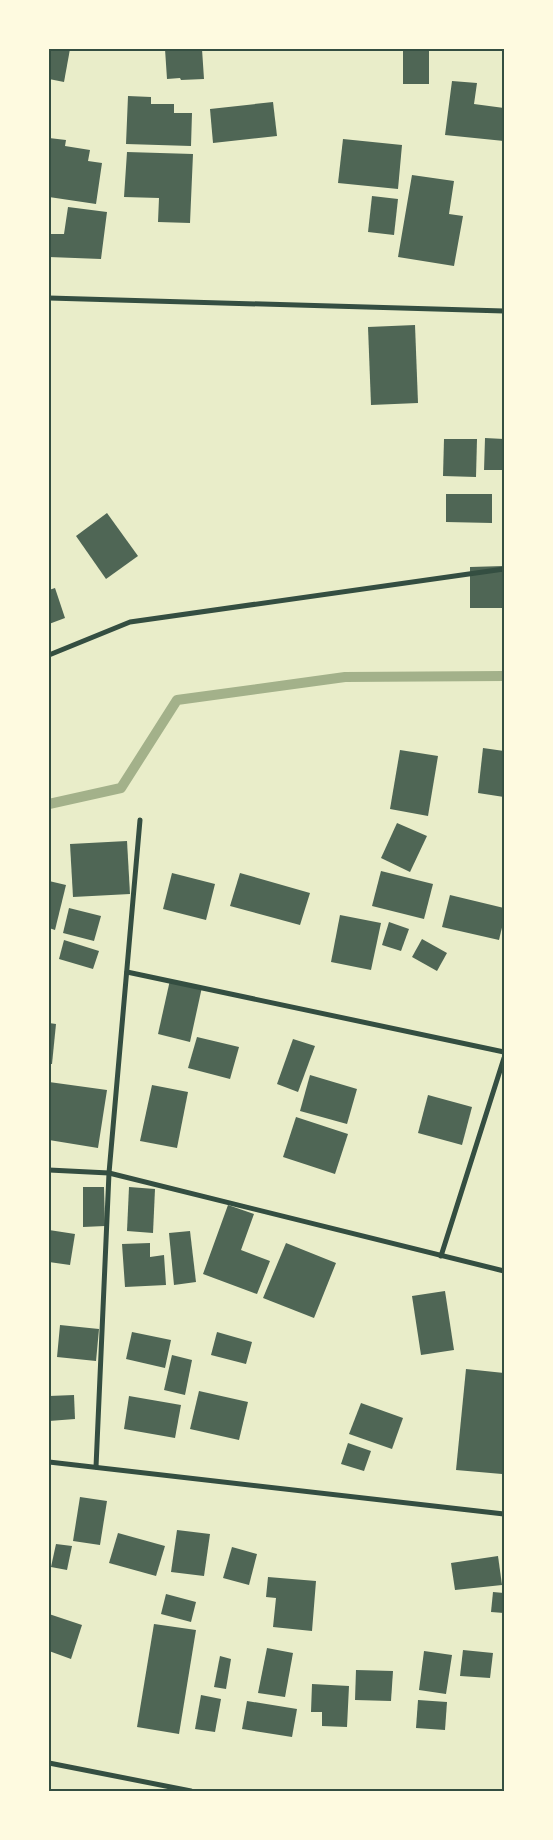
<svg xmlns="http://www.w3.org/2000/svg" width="553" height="1840" font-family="Arial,sans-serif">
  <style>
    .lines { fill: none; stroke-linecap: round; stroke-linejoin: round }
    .stream { stroke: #a3b18a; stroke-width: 10 }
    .building { fill: #4f6655 }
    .minor { stroke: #344e41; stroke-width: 5 }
    .neatline { fill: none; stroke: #344e41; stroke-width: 2 }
  </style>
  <rect width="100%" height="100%" fill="#e9edc9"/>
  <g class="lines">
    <!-- stream -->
    <polyline class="stream" points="49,804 121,788 177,700 345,677 504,676"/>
  </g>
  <!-- building -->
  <g class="building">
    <polygon points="49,49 70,49 64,82 49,79"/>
    <polygon points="165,49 202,49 204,79 181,80 180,78 167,79"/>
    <rect x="403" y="50" width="26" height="34"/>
    <polygon points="452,81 477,83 474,104 504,108 504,141 445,135"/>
    <polygon points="128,96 151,97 151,104 174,104 174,113 192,113 191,146 126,144"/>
    <polygon points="273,102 277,136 213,143 210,109"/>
    <polygon points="49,138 66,140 65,146 90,150 88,161 102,163 96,204 49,197"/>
    <polygon points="343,139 402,145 398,189 338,183"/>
    <polygon points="127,152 193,154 190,223 158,222 159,198 124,197"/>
    <polygon points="412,175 454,181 449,214 463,216 454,266 398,257"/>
    <polygon points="372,196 398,199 394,235 368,232"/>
    <polygon points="68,207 107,212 101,259 49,257 49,234 64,234"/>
    <polygon points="415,325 418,403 371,405 368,327"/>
    <polygon points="485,438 504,439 504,470 484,470"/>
    <polygon points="444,439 477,439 476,477 443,476"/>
    <polygon points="446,494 492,494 492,523 446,522"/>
    <polygon points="107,513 138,556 106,579 76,536"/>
    <polygon points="504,566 504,608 470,608 470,567"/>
    <polygon points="55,588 65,618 49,624 49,590"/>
    <polygon points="483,748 504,751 504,797 478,793"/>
    <polygon points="400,750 438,756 428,816 390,809"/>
    <polygon points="397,823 427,836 410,872 381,858"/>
    <polygon points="127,841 130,894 73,897 70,844"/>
    <polygon points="381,871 433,884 424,919 372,906"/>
    <polygon points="172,873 215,884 206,920 163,909"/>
    <polygon points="240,873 310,893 300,925 230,906"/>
    <polygon points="49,881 66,885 55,930 49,928"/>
    <polygon points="450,895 504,908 504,919 499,940 442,927"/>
    <polygon points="69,908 101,916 94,941 63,933"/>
    <polygon points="340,915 381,923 371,970 331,962"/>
    <polygon points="389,922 409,929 401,951 382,945"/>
    <polygon points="422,939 447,953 437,971 412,957"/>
    <polygon points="64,940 99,951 93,969 59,959"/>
    <polygon points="170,980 202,987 190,1042 158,1034"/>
    <polygon points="49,1023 56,1024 52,1064 49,1064"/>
    <polygon points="197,1037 239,1047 230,1079 188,1068"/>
    <polygon points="293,1039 315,1046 298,1092 277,1084"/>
    <polygon points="310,1075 357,1089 347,1124 300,1111"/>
    <polygon points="49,1082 107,1090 98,1148 49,1140"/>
    <polygon points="152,1085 188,1092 177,1148 140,1141"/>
    <polygon points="428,1095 472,1107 462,1145 418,1133"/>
    <polygon points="296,1117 348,1134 335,1174 283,1157"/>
    <polygon points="83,1187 104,1187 105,1226 83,1227"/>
    <polygon points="129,1187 155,1189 153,1233 127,1231"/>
    <polygon points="228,1205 254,1214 241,1250 270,1261 257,1294 203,1274"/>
    <polygon points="49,1230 75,1234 70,1265 49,1262"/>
    <polygon points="190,1231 196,1282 174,1285 169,1233"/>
    <polygon points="150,1243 150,1257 164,1255 166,1285 125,1287 122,1244"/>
    <polygon points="286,1243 336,1263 314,1318 263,1298"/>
    <polygon points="445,1291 454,1350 421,1355 412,1296"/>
    <polygon points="60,1325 99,1329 96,1361 57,1357"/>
    <polygon points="132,1332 171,1340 165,1368 126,1359"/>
    <polygon points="217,1332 252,1342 246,1364 211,1355"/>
    <polygon points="172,1355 192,1360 185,1395 164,1390"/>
    <polygon points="466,1369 504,1373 504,1451 502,1474 456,1470"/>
    <polygon points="199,1391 248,1402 239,1440 190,1429"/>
    <polygon points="74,1395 75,1419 49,1421 49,1396"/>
    <polygon points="129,1396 181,1405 175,1438 124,1429"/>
    <polygon points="361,1403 403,1418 392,1449 349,1434"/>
    <polygon points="348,1443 371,1451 364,1471 341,1464"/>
    <polygon points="80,1497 107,1501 100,1545 73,1541"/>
    <polygon points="177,1530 210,1534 204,1576 171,1572"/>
    <polygon points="118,1533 165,1546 156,1576 109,1563"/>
    <polygon points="56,1544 72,1546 67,1570 51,1567"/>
    <polygon points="232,1547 257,1554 249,1585 223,1578"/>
    <polygon points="498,1556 502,1585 455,1590 451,1563"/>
    <polygon points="268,1577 316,1581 312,1631 273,1627 276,1598 266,1597"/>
    <polygon points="493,1592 504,1593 504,1613 491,1612"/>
    <polygon points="166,1594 196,1602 191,1622 161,1614"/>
    <polygon points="49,1614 82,1625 71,1659 49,1651"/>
    <polygon points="154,1624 196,1630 179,1734 137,1727"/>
    <polygon points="267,1648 293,1653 285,1697 258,1693"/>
    <polygon points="463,1650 493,1653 490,1678 460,1676"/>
    <polygon points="424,1651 452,1655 446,1694 419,1690"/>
    <polygon points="220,1656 231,1659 226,1689 214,1687"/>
    <polygon points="356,1670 393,1671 391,1701 355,1700"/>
    <polygon points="312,1684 349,1686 347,1727 322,1726 322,1712 311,1712"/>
    <polygon points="201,1695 221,1699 215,1732 195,1729"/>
    <polygon points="418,1700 447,1702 445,1730 416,1728"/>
    <polygon points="247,1701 297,1709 292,1737 242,1729"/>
  </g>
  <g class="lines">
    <!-- minor -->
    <g class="minor">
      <polyline points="49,298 504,311"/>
      <polyline points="49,655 130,622 504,569"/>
      <polyline points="127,972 504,1052"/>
      <polyline points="49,1170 109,1173 504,1271"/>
      <polyline points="441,1256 504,1058"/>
      <polyline points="49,1462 504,1514"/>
      <polyline points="96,1467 109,1173 140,820"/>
      <polyline points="49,1763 191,1791"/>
    </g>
  </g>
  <!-- border -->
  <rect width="553" height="1840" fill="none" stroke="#fefae0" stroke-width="100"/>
  <rect x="50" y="50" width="453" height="1740" class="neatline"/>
</svg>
